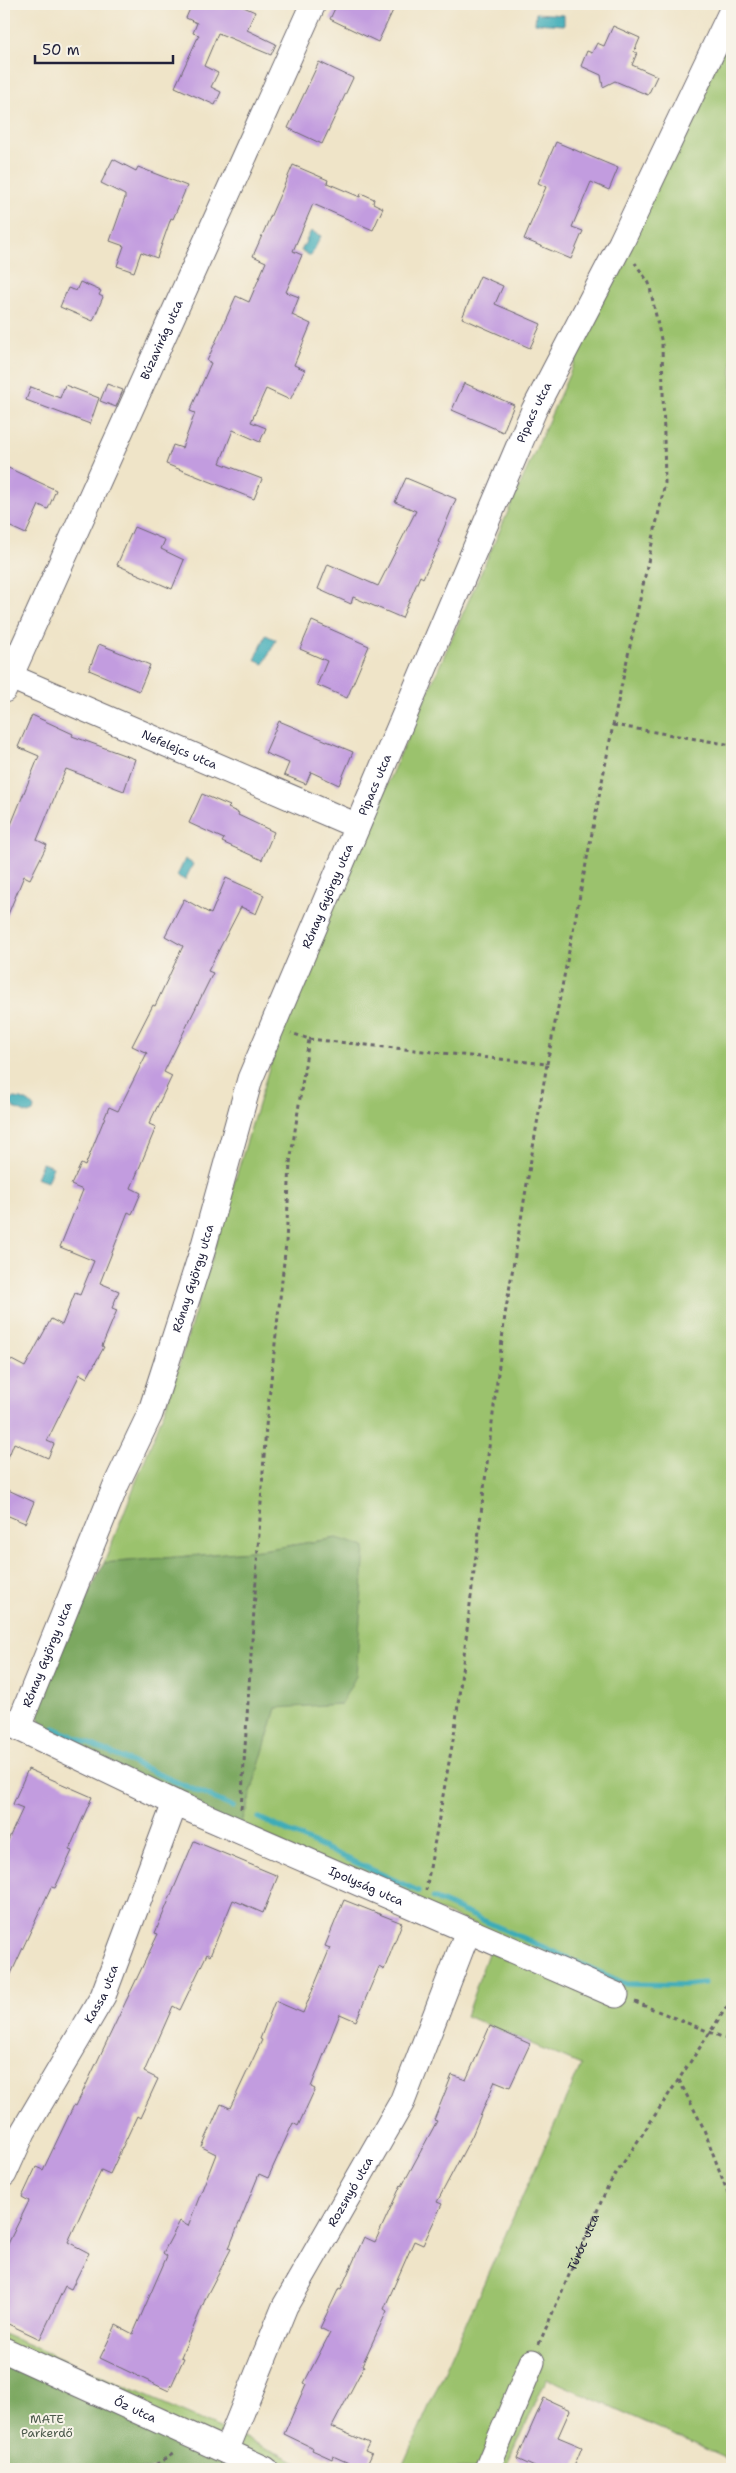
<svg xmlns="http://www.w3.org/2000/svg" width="736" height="2473" font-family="'Shantell Sans',sans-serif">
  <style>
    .green { fill: #9bc26d; stroke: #5e7254 }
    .forest { fill: #7ca860; stroke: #4f654e }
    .water { fill: #3cacb7; stroke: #2f6779 }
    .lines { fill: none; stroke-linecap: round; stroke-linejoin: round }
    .stream { stroke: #3cacb7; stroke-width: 5.5 }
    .building { fill: #c29cdf }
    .minor-casing { stroke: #6a666c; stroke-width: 27 }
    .path { stroke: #6a666c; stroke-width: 3; stroke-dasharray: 4 4; stroke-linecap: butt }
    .minor { stroke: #fff; stroke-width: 25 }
    .labels { text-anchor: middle; stroke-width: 4; stroke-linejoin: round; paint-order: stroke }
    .street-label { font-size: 12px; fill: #22223b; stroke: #f7f3e8 }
    .park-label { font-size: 12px; fill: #4c5a4c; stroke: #f7f3e8 }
  </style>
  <rect width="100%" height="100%" fill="#f7f3e8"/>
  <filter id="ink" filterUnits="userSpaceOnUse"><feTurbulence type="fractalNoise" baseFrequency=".02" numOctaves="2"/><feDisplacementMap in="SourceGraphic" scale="10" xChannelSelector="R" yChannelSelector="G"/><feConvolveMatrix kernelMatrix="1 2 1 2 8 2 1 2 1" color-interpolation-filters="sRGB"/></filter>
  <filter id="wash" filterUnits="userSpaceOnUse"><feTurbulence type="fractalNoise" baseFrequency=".0096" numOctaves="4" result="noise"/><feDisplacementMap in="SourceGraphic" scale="20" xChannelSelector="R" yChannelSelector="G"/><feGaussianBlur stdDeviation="1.12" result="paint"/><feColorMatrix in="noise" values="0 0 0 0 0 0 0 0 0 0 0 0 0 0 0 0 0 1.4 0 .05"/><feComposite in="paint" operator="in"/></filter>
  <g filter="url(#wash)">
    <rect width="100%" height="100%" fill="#efe4c8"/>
    <!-- green -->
    <g class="green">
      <polygon points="732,27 732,2461 547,2378 506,2469 401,2469 581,2065 466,2016 495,1933 240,1830 276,1707 341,1704 337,1538 262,1550 104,1563 168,1401 287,1009 628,242"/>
      <polygon points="4,2334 314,2469 238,2469 4,2364"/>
    </g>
    <!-- forest -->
    <g class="forest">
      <polygon points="337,1538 365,1547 356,1676 341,1704 276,1708 240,1830 44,1729 37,1711 42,1690 104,1563 262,1550"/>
      <polygon points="4,2360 248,2469 4,2469"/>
    </g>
    <!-- water -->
    <g class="water">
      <polygon points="536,13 564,15 564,25 535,23"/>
      <polygon points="311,231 321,236 311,256 301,251"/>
      <polygon points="266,635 276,640 264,664 255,660"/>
      <polygon points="185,859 193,864 185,880 177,876"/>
      <path d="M 13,1098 C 21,1098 30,1101 34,1108 L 33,1112 L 28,1114 L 14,1108 L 10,1103 Z"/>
      <polygon points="42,1163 53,1167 47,1182 36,1178"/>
    </g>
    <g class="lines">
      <!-- stream -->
      <g class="stream">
        <polyline points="54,1728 233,1807"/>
        <polyline points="259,1818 418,1891"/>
        <polyline points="433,1898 626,1984 685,1985 704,1983"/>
      </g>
    </g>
    <g id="blocks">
      <!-- building -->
      <g class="building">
        <polygon points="192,4 237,4 255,12 247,30 276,44 271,55 218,33 204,66 218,73 211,87 221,92 215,105 175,87 199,35 193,33 197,23 186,18"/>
        <polygon points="337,4 396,4 378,42 330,19"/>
        <polygon points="613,26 640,38 634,52 637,53 632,65 657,76 648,95 615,81 603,87 601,75 581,66 587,51 592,53 597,43 604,46"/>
        <polygon points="319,62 353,78 322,144 288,128"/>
        <polygon points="556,142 618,168 609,190 591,182 572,227 583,231 571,259 524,239 546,187 538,183"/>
        <polygon points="113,159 136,171 138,167 187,186 173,219 171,218 157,258 141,252 134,272 117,266 124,246 110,241 125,198 125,195 101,183"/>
        <polygon points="293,165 328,180 327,183 360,197 361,193 374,199 373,203 383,208 373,230 313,204 293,251 302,255 286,292 299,297 292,315 311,324 294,365 305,370 290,400 266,389 251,422 266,428 260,442 233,430 220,463 262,479 254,499 166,464 173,445 182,448 195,413 190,411 211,363 207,361 236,296 249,302 266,262 253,256"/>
        <polygon points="480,276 503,286 495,304 541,324 530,348 462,318"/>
        <polygon points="80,282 101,291 99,295 103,297 93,321 60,307 68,288 76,291"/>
        <polygon points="464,383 514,405 503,432 452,410"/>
        <polygon points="107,384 123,390 116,407 100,401"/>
        <polygon points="65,385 99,398 90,424 26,400 31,387 60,398"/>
        <polygon points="4,466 56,490 48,509 39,505 26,534 4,524"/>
        <polygon points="406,478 456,499 438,542 440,543 423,578 420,576 402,618 353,597 351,604 318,589 328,564 378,586 416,511 395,502"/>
        <polygon points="134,527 165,540 161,549 184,560 172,589 117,565"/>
        <polygon points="312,621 369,646 347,698 317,685 327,661 300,649"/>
        <polygon points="99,644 150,665 139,691 89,670"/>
        <polygon points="32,715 73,734 72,736 135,759 124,791 66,769 37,840 47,845 30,879 24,876 4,924 4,824 10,827 39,756 18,747"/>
        <polygon points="279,721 353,752 339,785 311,772 306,784 284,775 289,763 265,753"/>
        <polygon points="202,794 230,806 228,808 239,813 238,815 274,832 262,860 222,842 224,839 189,823"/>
        <polygon points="226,878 264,895 256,914 241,907 208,971 213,973 164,1072 172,1076 149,1124 156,1127 131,1188 141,1193 132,1214 128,1212 100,1283 119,1291 112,1308 117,1310 102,1346 104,1347 87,1378 80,1374 47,1441 54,1444 48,1458 14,1443 4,1468 4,1356 25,1367 51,1319 62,1325 75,1293 80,1295 94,1261 60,1247 83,1190 71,1185 81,1164 85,1166 109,1107 118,1111 147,1053 132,1046 153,1005 155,1006 183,946 165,936 184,899 211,914"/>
        <polygon points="4,1488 34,1502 25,1523 4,1514"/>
        <polygon points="28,1769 92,1797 69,1850 72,1851 55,1888 51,1887 4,1989 4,1849 23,1808 13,1804"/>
        <polygon points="194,1841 278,1876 263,1913 233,1900 210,1956 207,1954 180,2010 173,2006 144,2072 158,2079 140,2118 137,2116 110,2174 101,2170 68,2242 89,2253 71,2289 65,2286 40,2339 4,2322 4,2252 29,2201 22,2197 36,2167 43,2170 74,2105 76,2106 158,1934 155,1933"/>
        <polygon points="344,1900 402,1923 384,1970 379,1967 356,2021 340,2014 311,2087 315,2089 298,2126 293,2123 268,2178 259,2174 229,2248 231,2249 207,2295 181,2357 184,2358 169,2391 100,2358 116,2325 133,2334 167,2256 163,2253 180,2221 188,2226 216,2154 202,2147 221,2104 230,2108 262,2040 260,2039 275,2001 303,2013 330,1948 325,1946"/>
        <polygon points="490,2026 530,2044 510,2087 495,2081 472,2136 437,2202 442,2204 423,2245 414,2241 384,2309 387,2311 362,2365 364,2366 332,2427 369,2443 365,2451 372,2454 365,2469 362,2469 333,2456 332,2459 312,2450 313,2448 284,2434 306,2384 304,2383 330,2333 320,2328 339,2288 341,2289 364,2237 375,2242 401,2185 402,2186 437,2121 434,2120 452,2075 466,2080"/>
        <polygon points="544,2398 570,2410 558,2437 582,2447 573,2469 539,2469 517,2459"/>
      </g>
    </g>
  </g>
  <g filter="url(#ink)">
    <use href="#blocks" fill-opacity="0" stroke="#6a666c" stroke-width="1"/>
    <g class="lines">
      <!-- minor casing -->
      <g class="minor-casing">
        <g id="minor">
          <path id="s2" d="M 4,674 L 357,826"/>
          <path id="s3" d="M 4,690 L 313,4"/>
          <path id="s4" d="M 4,1721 L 175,1803 L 616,1995"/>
          <path id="s5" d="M 18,1727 L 116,1485 L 150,1414 L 202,1252 L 250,1079 L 534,410 L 621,243 L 732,10"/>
          <path id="s6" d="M 4,2174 L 23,2132 L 103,1996 L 175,1803"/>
          <path id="s7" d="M 4,2350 L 265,2469"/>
          <path id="s8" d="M 226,2451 L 285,2306 L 402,2102 L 468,1931"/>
          <polyline points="487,2469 532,2362"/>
        </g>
      </g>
      <!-- path -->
      <g class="path">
        <polyline points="613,725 732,745"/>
        <polyline points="309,1039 547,1064 505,1315 455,1729 426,1890"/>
        <polyline points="547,1064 613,725 665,483 662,344 649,283 635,263"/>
        <polyline points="241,1809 266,1426 286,1243 290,1163 309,1039 291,1033"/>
        <polyline points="635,2002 732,2041"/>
        <polyline points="679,2080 703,2127 732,2204"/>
        <path id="s1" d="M 539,2344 L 608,2186 L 732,1999"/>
        <polyline points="149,2469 176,2452"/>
      </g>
      <!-- minor -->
      <use href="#minor" class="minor"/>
    </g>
  </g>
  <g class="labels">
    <!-- street labels -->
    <g class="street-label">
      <text dy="4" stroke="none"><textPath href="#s3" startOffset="384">Búzavirág utca</textPath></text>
      <text dy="4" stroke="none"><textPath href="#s5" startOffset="1414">Pipacs utca</textPath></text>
      <text dy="4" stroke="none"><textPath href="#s2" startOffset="191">Nefelejcs utca</textPath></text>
      <text dy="4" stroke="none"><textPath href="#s5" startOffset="1009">Pipacs utca</textPath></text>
      <text dy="4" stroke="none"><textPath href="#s5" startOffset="888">Rónay György utca</textPath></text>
      <text dy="4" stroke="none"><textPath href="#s5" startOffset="482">Rónay György utca</textPath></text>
      <text dy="4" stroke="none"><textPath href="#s5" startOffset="78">Rónay György utca</textPath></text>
      <text dy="4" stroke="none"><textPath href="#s4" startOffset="398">Ipolyság utca</textPath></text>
      <text dy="4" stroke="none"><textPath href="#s6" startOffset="205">Kassa utca</textPath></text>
      <text dy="4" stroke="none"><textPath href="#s8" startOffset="288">Rozsnyó utca</textPath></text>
      <text dy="4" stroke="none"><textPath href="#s1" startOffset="111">Túróc utca</textPath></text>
      <text dy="4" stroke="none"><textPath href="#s7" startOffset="144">Őz utca</textPath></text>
    </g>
    <!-- park labels -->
    <g class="park-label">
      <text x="47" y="2423">MATE<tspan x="47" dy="14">Parkerdő</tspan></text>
    </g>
  </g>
  <!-- margin -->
  <rect width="736" height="2473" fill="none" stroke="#f7f3e8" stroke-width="20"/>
  <!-- scale -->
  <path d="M35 55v8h138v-8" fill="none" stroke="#22223b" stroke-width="2.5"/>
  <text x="42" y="55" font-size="15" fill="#22223b" stroke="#f7f3e8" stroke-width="4" paint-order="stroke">50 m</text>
</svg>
